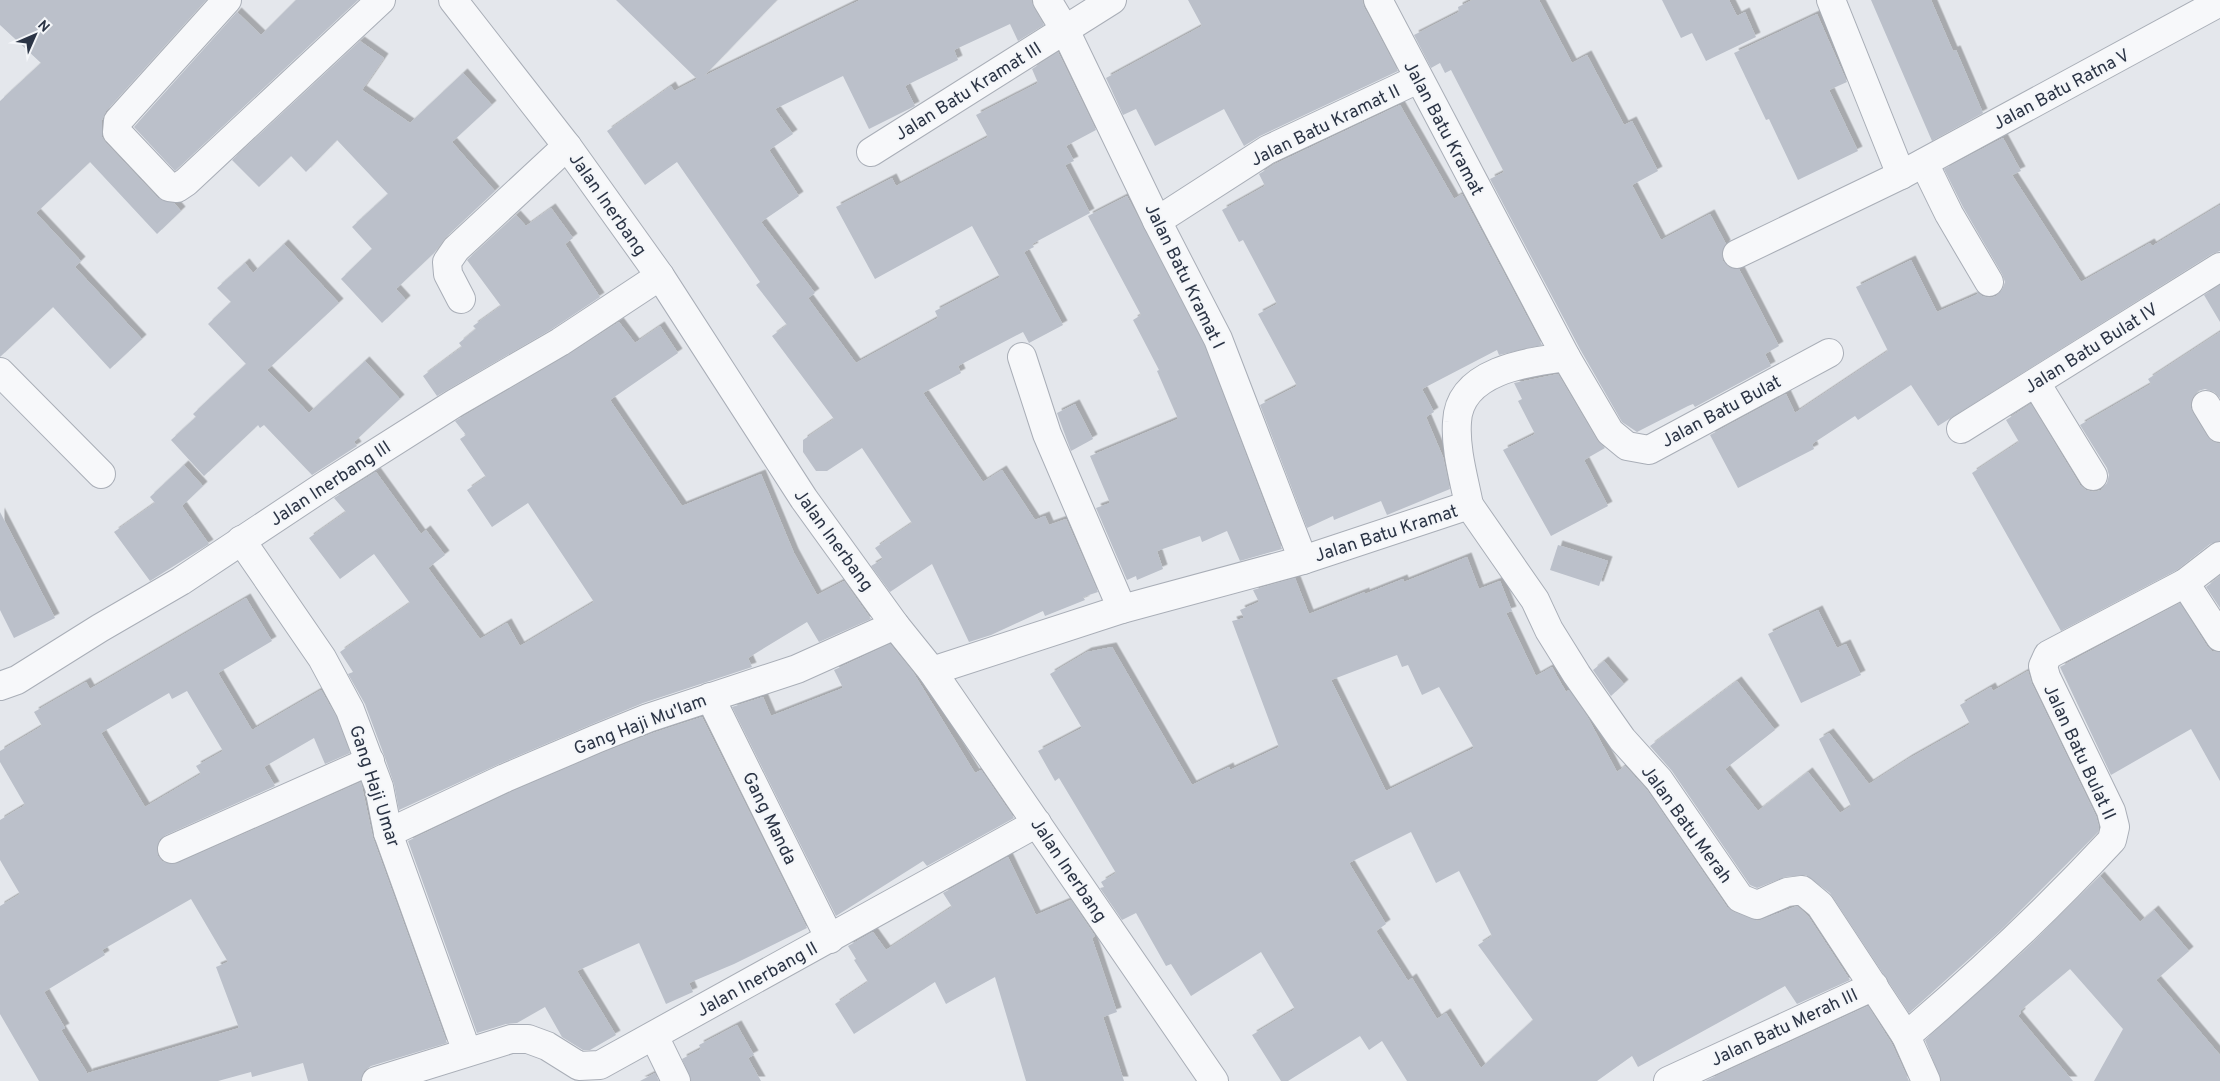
<svg xmlns="http://www.w3.org/2000/svg" width="2220" height="1081" font-family="Overpass,sans-serif">
  <style>
    .building { fill: #bbc0ca; fill-rule: evenodd; filter: url(#shadow) }
    .lines { fill: none; stroke-linecap: round; stroke-linejoin: round }
    .minor-casing { stroke: #a9aeb7; stroke-width: 30 }
    .minor { stroke: #f7f8fa; stroke-width: 28 }
    .labels { text-anchor: middle; stroke-width: 4; stroke-linejoin: round; paint-order: stroke }
    .street-label { font-size: 18px; fill: #2b3445; stroke: #f4f6f9 }
  </style>
  <defs>
    <filter id="shadow"><feDropShadow dx="4.5" dy="-4.5" stdDeviation="0" flood-color="#0004"/></filter>
  </defs>
  <rect width="100%" height="100%" fill="#e4e7ec"/>
  <!-- building -->
  <g class="building">
    <polygon points="0,0 206,0 106,111 102,120 102,137 106,143 158,198 174,203 181,211 157,234 90,162 36,213 81,261 75,267 142,339 110,369 53,307 0,357 0,101 41,63 0,25"/>
    <polygon points="296,0 358,0 175,171 134,127 237,12 261,35"/>
    <polygon points="616,0 777,0 704,76 860,0 1031,0 1034,8 1044,25 1018,41 1010,24 954,50 958,60 905,86 915,106 869,129 843,76 775,109 793,134 769,150 799,196 761,222 815,293 808,298 856,363 938,318 935,311 1000,277 972,226 875,279 836,207 892,178 896,186 988,137 976,115 1038,83 1032,69 1058,52 1096,130 1066,146 1074,161 1065,165 1090,213 1032,244 1034,247 1024,252 1063,325 1029,343 1023,332 958,366 961,373 923,393 983,482 1002,470 1035,520 1045,516 1049,525 1066,519 1098,592 1083,597 1085,600 1045,616 1043,611 991,635 969,642 932,564 890,592 871,566 883,559 875,548 912,523 862,448 827,471 816,471 803,452 803,440 834,419 772,336 787,325 756,285 760,282 677,162 645,185 607,131 671,86 674,91 697,79"/>
    <polygon points="1188,0 1362,0 1364,7 1398,71 1260,136 1244,146 1224,109 1155,146 1136,109 1123,115 1106,78 1202,26"/>
    <polygon points="1472,0 1539,0 1572,63 1587,55 1624,125 1632,121 1658,171 1632,185 1661,240 1710,214 1726,244 1722,252 1723,261 1729,267 1739,269 1779,346 1765,354 1771,366 1695,407 1693,404 1688,406 1637,432 1622,422 1580,349 1490,179 1504,172 1451,70 1445,73 1440,63 1431,68 1414,35 1459,12 1458,7"/>
    <polygon points="1662,0 1729,0 1737,16 1745,12 1756,37 1706,61 1692,33 1681,38"/>
    <polygon points="1871,0 1931,0 1953,51 1956,50 1983,113 1932,141"/>
    <polygon points="1817,14 1847,82 1829,90 1858,151 1798,180 1769,119 1766,120 1734,53"/>
    <polygon points="360,41 384,58 362,90 410,123 463,73 492,105 452,142 495,191 445,238 434,253 396,289 406,300 382,323 341,279 372,249 352,227 388,194 337,140 306,172 291,156 259,187 232,160"/>
    <polygon points="1400,105 1454,199 1462,194 1542,345 1499,355 1497,350 1422,389 1434,412 1426,417 1443,457 1450,489 1387,515 1381,501 1334,520 1333,516 1307,528 1260,405 1297,386 1258,314 1277,304 1243,240 1239,242 1222,210 1265,186 1259,174 1275,164"/>
    <polygon points="2003,138 2021,171 2012,175 2081,282 2150,243 2152,246 2220,205 2220,251 2212,254 1938,426 1911,385 1858,420 1855,416 1812,444 1814,449 1738,488 1710,435 1786,394 1795,413 1888,351 1856,287 1911,260 1937,312 1978,294 1976,291 1982,296 1990,298 1996,296 2002,290 2005,282 2002,274 1963,207 1944,169"/>
    <polygon points="1127,196 1204,345 1282,549 1240,561 1227,531 1202,542 1200,536 1157,551 1163,569 1137,580 1136,576 1127,580 1096,508 1110,503 1090,456 1178,419 1157,371 1159,370 1133,320 1141,315 1088,216"/>
    <polygon points="551,208 573,238 565,244 600,297 552,329 437,396 423,376 462,347 459,343 476,329 473,326 501,306 467,260 516,215 526,226"/>
    <polygon points="284,244 339,303 267,370 309,413 365,361 400,399 354,442 357,446 312,475 264,425 260,428 258,425 204,476 171,440 196,417 193,414 246,364 208,324 231,302 217,288 245,263 253,273"/>
    <polygon points="2220,285 2220,322 2204,295"/>
    <polygon points="619,322 635,343 660,326 678,353 610,400 682,506 761,474 794,553 817,595 844,581 871,619 819,642 807,622 748,658 752,667 643,703 590,725 499,764 399,810 394,784 384,755 365,704 348,674 353,672 340,652 410,603 374,554 340,579 309,538 346,512 334,498 376,472 421,534 426,530 445,555 428,568 480,639 507,623 520,646 594,602 528,503 492,527 467,490 486,477 460,439 466,435 455,421 568,355"/>
    <polygon points="2220,332 2220,398 2214,392 2205,389 2198,391 2193,397 2190,405 2193,413 2207,436 2212,441 2220,444 2220,541 2210,544 2177,570 2061,631 1972,473 2019,442 2006,420 2031,404 2080,485 2086,490 2094,492 2101,490 2107,483 2109,475 2107,468 2080,425 2151,384 2148,379"/>
    <polygon points="1558,374 1597,440 1605,448 1584,460 1608,506 1551,536 1503,450 1535,434 1518,401 1522,399 1514,383"/>
    <polygon points="1075,404 1093,439 1071,451 1057,413"/>
    <polygon points="184,465 203,486 182,506 209,544 150,581 114,532 155,503 150,497"/>
    <polygon points="0,512 55,618 14,638 0,610"/>
    <polygon points="1558,545 1608,561 1599,586 1550,570"/>
    <path d="M 1467,557 L 1479,589 L 1500,581 L 1512,611 L 1506,613 L 1536,676 L 1552,667 L 1566,692 L 1569,690 L 1587,716 L 1617,772 L 1625,766 L 1647,790 L 1727,907 L 1734,912 L 1758,921 L 1797,906 L 1808,916 L 1850,980 L 1797,1004 L 1785,986 L 1638,1067 L 1632,1056 L 1597,1081 L 1407,1081 L 1382,1041 L 1369,1050 L 1360,1036 L 1288,1081 L 1281,1081 L 1252,1035 L 1295,1009 L 1261,952 L 1191,996 L 1171,964 L 1166,966 L 1136,913 L 1122,920 L 1100,888 L 1104,887 L 1101,882 L 1116,873 L 1059,778 L 1055,781 L 1038,751 L 1082,728 L 1050,674 L 1087,652 L 1112,647 L 1192,785 L 1229,767 L 1230,770 L 1279,747 L 1232,621 L 1244,618 L 1240,610 L 1259,602 L 1253,590 L 1295,578 L 1309,614 L 1365,592 L 1365,594 L 1403,579 L 1404,582 ZM 1397,655 L 1402,667 L 1408,665 L 1422,695 L 1439,687 L 1474,748 L 1386,791 L 1331,680 ZM 1411,832 L 1436,883 L 1459,871 L 1492,936 L 1478,945 L 1533,1020 L 1481,1068 L 1446,1013 L 1437,1019 L 1412,978 L 1408,981 L 1376,931 L 1386,924 L 1349,863 Z"/>
    <polygon points="2220,576 2220,608 2206,587"/>
    <path d="M 246,598 L 272,641 L 218,673 L 252,730 L 321,690 L 336,716 L 350,753 L 325,764 L 314,738 L 264,767 L 275,786 L 166,835 L 160,839 L 157,847 L 158,856 L 162,861 L 170,864 L 178,863 L 361,782 L 373,838 L 447,1043 L 371,1066 L 364,1071 L 361,1081 L 308,1081 L 303,1063 L 252,1077 L 251,1072 L 218,1081 L 39,1081 L 0,1014 L 0,906 L 20,894 L 0,860 L 0,820 L 25,805 L 0,762 L 0,751 L 42,726 L 34,712 L 86,682 L 90,689 ZM 187,691 L 223,751 L 196,766 L 201,774 L 145,807 L 101,733 L 169,693 L 172,699 ZM 191,899 L 228,962 L 216,967 L 239,1028 L 88,1073 L 89,1076 L 61,1030 L 65,1028 L 44,992 L 105,955 L 102,950 Z"/>
    <polygon points="2180,603 2207,646 2212,651 2220,652 2220,781 2191,729 2111,775 2060,667"/>
    <polygon points="1818,610 1837,648 1846,644 1861,675 1801,703 1768,634"/>
    <polygon points="890,644 913,672 975,773 981,770 1014,818 927,866 923,861 836,916 732,707 763,697 771,716 843,688 834,670"/>
    <polygon points="1604,661 1624,684 1611,696 1593,670"/>
    <polygon points="2028,671 2032,684 2096,816 2099,827 2098,832 2001,930 1909,1013 1830,893 1806,875 1785,877 1757,888 1750,885 1672,771 1650,746 1737,681 1775,730 1725,769 1758,811 1808,772 1840,813 1851,806 1819,739 1829,733 1869,784 1908,759 1970,724 1960,705 1991,687 1993,691"/>
    <polygon points="702,717 807,928 734,964 689,983 693,992 666,1004 639,943 577,971 616,1035 590,1050 583,1050 562,1037 545,1007 517,1023 506,1024 477,1033 408,841 511,792 602,753 653,733"/>
    <polygon points="1008,857 1036,915 1071,900 1095,936 1092,938 1117,1012 1103,1017 1124,1081 1026,1081 995,977 946,1004 935,982 854,1034 835,1004 868,982 854,960 856,959 848,946 873,932 886,950 952,907 943,893"/>
    <polygon points="2100,876 2140,922 2154,910 2189,951 2156,980 2220,1055 2220,1081 2094,1081 2123,1029 2070,969 2020,1011 2021,1013 2018,1016 2073,1081 1941,1081 1925,1040 2023,952"/>
    <polygon points="1868,1006 1892,1044 1909,1081 1705,1081"/>
    <polygon points="737,1025 754,1055 748,1058 761,1081 691,1081 682,1059 701,1049 699,1045"/>
    <polygon points="655,1073 659,1081 640,1081"/>
  </g>
  <g class="lines">
    <!-- minor casing -->
    <g class="minor-casing">
      <g id="minor">
        <polyline points="227,0 118,121 117,132 169,187 177,188 186,182 381,0"/>
        <polyline points="453,0 567,146 660,276 804,499 895,625 932,671 1214,1081"/>
        <polyline points="1047,0 1065,30 1157,221 1218,339 1303,560"/>
        <polyline points="1831,0 1901,175"/>
        <polyline points="871,152 1112,0"/>
        <polyline points="1924,163 1949,214 1989,282"/>
        <polyline points="1157,221 1267,150 1418,79"/>
        <polyline points="1737,254 1901,175 2220,2"/>
        <polyline points="461,299 448,274 447,262 456,249 567,146"/>
        <polyline points="1022,357 1047,434 1122,609"/>
        <polyline points="1566,357 1610,432 1627,446 1649,450 1829,353"/>
        <polyline points="0,372 101,474"/>
        <polyline points="2036,383 2093,476"/>
        <polyline points="2206,405 2220,428"/>
        <polyline points="1961,429 2220,267"/>
        <polyline points="1469,505 1535,600 1549,630 1577,675 1622,739 1659,780 1740,898 1757,905 1787,892 1802,890 1820,905 1906,1036 1926,1081"/>
        <polyline points="241,540 322,658 350,710 379,787 388,833 467,1052"/>
        <polyline points="2185,583 2220,637"/>
        <path d="M 932,671 L 1122,609 L 1303,560 L 1469,505 C 1464,479 1455,449 1457,422 C 1459,371 1527,362 1566,357 L 1378,0"/>
        <polyline points="0,686 17,680 100,628 181,581 324,486 455,403 560,342 660,276"/>
        <polyline points="710,697 830,939"/>
        <polyline points="388,833 505,778 596,739 648,718 797,669 895,625"/>
        <polyline points="172,849 370,761"/>
        <polyline points="654,1036 676,1081"/>
        <path d="M 1906,1036 C 1979,974 2047,910 2112,840 L 2115,827 L 2111,811 L 2046,677 L 2043,666 L 2048,655 L 2185,583 L 2220,556"/>
        <polyline points="376,1081 511,1039 528,1039 547,1046 579,1066 600,1065 1037,823"/>
        <polyline points="1668,1081 1874,986"/>
      </g>
    </g>
    <!-- minor -->
    <use href="#minor" class="minor"/>
  </g>
  <g class="labels">
    <!-- street labels -->
    <g class="street-label">
      <text transform="translate(2061 89) rotate(-28)" y="6">Jalan Batu Ratna V</text>
      <text transform="translate(968 91) rotate(-32)" y="6">Jalan Batu Kramat III</text>
      <text transform="translate(1325 125) rotate(-26)" y="6">Jalan Batu Kramat II</text>
      <text transform="translate(1444 128) rotate(62)" y="6">Jalan Batu Kramat</text>
      <text transform="translate(608 204) rotate(55)" y="6">Jalan Inerbang</text>
      <text transform="translate(1185 276) rotate(64)" y="6">Jalan Batu Kramat I</text>
      <text transform="translate(2091 348) rotate(-32)" y="6">Jalan Batu Bulat IV</text>
      <text transform="translate(1721 411) rotate(-28)" y="6">Jalan Batu Bulat</text>
      <text transform="translate(330 483) rotate(-33)" y="6">Jalan Inerbang III</text>
      <text transform="translate(1386 533) rotate(-18)" y="6">Jalan Batu Kramat</text>
      <text transform="translate(834 540) rotate(54)" y="6">Jalan Inerbang</text>
      <text transform="translate(640 724) rotate(-21)" y="6">Gang Haji Mu'lam</text>
      <text transform="translate(2080 752) rotate(65)" y="6">Jalan Batu Bulat II</text>
      <text transform="translate(375 786) rotate(72)" y="6">Gang Haji Umar</text>
      <text transform="translate(770 818) rotate(64)" y="6">Gang Manda</text>
      <text transform="translate(1687 824) rotate(54)" y="6">Jalan Batu Merah</text>
      <text transform="translate(1069 870) rotate(56)" y="6">Jalan Inerbang</text>
      <text transform="translate(757 979) rotate(-29)" y="6">Jalan Inerbang II</text>
      <text transform="translate(1784 1027) rotate(-25)" y="6">Jalan Batu Merah III</text>
    </g>
  </g>
  <!-- north arrow -->
  <g transform="translate(35 35) rotate(45)" stroke="#f4f6f9" stroke-width="4" paint-order="stroke">
  <path d="M0-4L9 19L0 12L-9 19Z" fill="#2b3445"/>
  <text y="-8" font-size="14" font-weight="bold" text-anchor="middle" fill="#2b3445">N</text>
  </g>
</svg>
